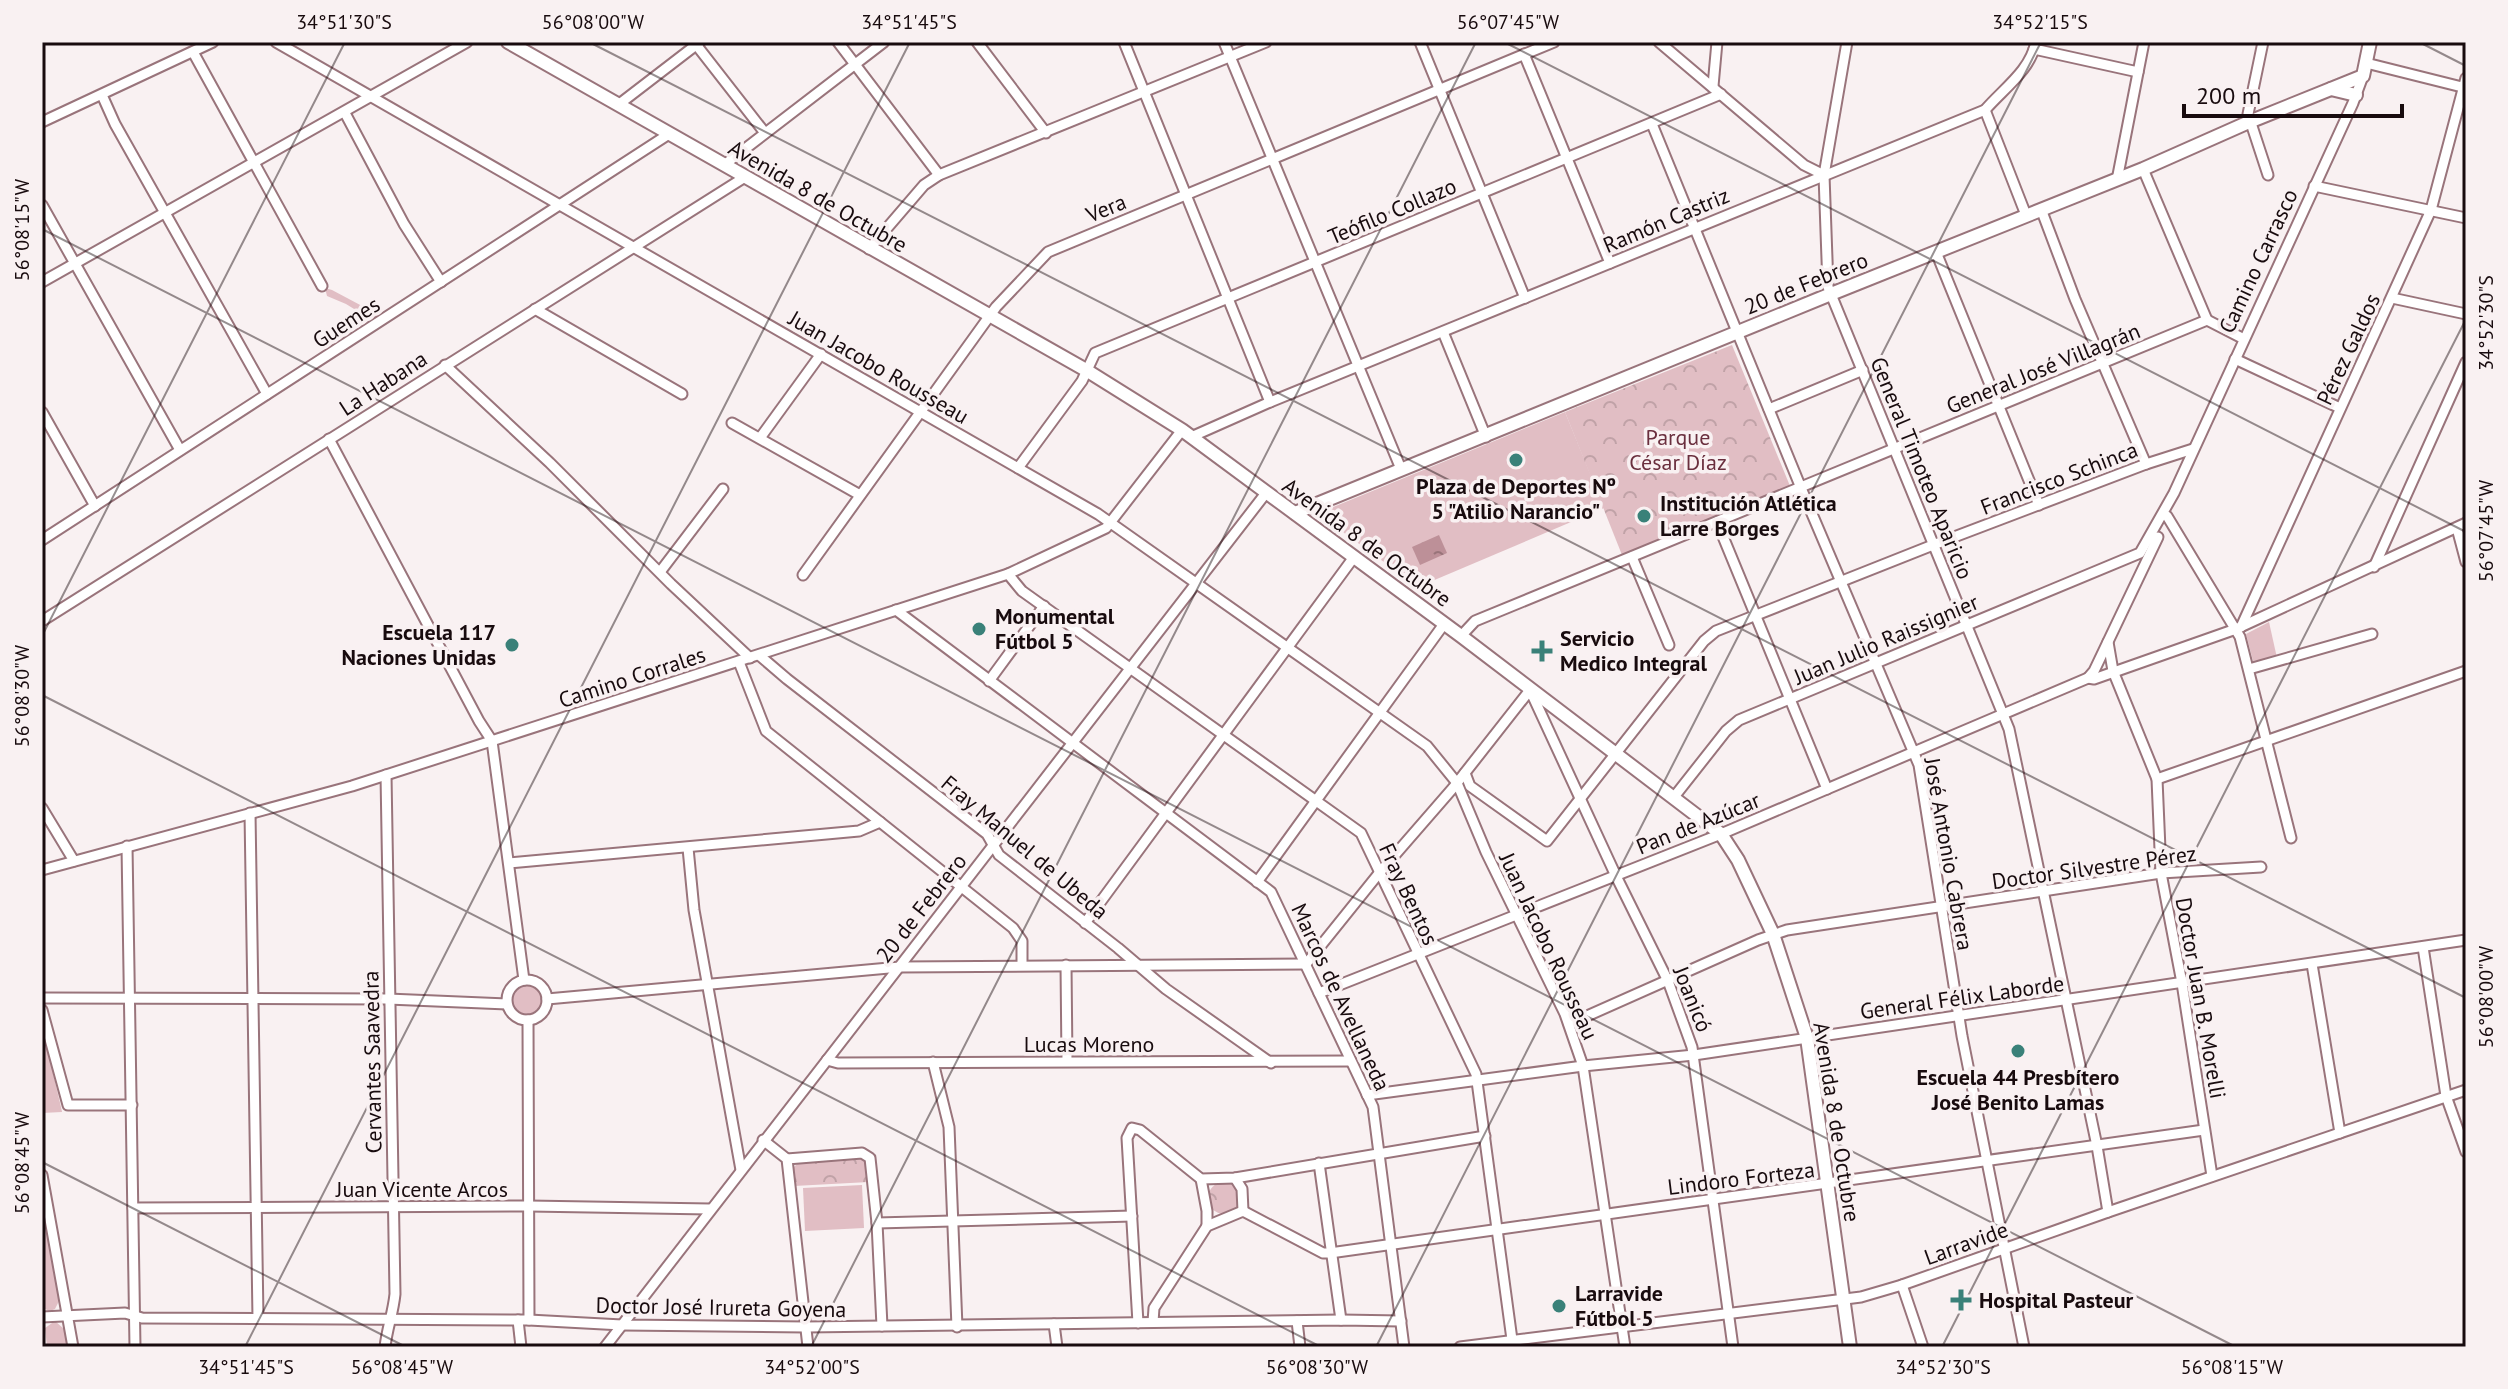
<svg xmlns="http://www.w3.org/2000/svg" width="2508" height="1389" font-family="'PT Sans',sans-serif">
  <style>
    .green { fill: #e1bec4 }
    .park { fill: url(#park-crowns) }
    .water { fill: url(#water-ripples) }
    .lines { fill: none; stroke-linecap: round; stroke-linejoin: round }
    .minor-casing { stroke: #99747b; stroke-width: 13 }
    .major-casing { stroke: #99747b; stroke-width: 16 }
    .minor { stroke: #fff; stroke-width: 9 }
    .major { stroke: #fff; stroke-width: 12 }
    .ticks { fill: none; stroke: #180b0e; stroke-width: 2; stroke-opacity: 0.45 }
    .poi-dot { fill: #3a8179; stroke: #f9f1f2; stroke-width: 3 }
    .labels { text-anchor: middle; stroke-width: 7; stroke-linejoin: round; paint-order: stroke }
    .street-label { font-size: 22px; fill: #180b0e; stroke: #f9f1f2 }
    .park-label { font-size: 22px; fill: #6a2f3e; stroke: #f9f1f2 }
    .poi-label { font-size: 22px; font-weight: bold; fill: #180b0e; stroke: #f9f1f2; text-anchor: start }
    .neatline { fill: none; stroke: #180b0e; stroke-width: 3 }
    .ticks-label { font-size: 20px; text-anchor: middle; fill: #180b0e }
  </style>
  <defs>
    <pattern id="park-crowns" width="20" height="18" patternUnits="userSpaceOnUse" patternTransform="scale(2)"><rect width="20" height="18" fill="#e1bec4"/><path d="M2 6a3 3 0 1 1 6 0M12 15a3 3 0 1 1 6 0" fill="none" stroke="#c0a2a7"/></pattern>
    <pattern id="water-ripples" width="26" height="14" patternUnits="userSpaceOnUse" patternTransform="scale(2)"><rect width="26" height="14" fill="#bd9098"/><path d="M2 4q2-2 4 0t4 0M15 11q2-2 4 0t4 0" fill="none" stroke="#99747a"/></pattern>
  </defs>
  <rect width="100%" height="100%" fill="#f9f1f2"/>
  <!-- green -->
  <g class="green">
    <polygon points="325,288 332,290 379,315 372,320 346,304 327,296"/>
    <polygon points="1565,412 1604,508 1418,587 1321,516 1321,512"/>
    <polygon points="2269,622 2277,658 2253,661 2246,634"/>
    <circle cx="526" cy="1000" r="18"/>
    <polygon points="42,1026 61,1107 62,1112 42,1113"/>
    <polygon points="862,1185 864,1228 805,1231 803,1188"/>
    <polygon points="42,1207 59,1301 55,1309 50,1311 42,1308"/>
    <polygon points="55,1321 64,1329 68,1347 47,1347 45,1328"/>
  </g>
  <!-- park -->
  <g class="park">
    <polygon points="1732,345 1790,486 1622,555 1565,412"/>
    <polygon points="862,1158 867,1163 869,1182 794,1186 792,1169 799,1162"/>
    <circle cx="1224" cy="1198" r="16"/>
  </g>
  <!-- water -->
  <polygon class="water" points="1439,535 1447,553 1420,565 1412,547"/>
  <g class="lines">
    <!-- minor casing -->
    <g class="minor-casing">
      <g id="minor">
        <polyline points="276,42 1098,514 1427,746 1457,783 1486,852 1565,1014 1583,1066 1625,1347"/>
        <polyline points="694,42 765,133"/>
        <polyline points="838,42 939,175"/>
        <polyline points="977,42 1046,133"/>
        <polyline points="1124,42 1270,402"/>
        <polyline points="1224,42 1401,469"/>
        <polyline points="1420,42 1525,298"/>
        <polyline points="1659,42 1804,165 1824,175"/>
        <polyline points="1847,42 1824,175 1828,287 2009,729 2097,1146 2108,1212"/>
        <polyline points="2263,42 2248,114 2268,175"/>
        <polyline points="2034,49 2138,72"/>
        <polyline points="193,52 322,286"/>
        <polyline points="1524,54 1610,263"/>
        <polyline points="2366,63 2466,88"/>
        <polyline points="1713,86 1717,42"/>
        <polyline points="102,95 115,124 267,394"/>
        <polyline points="618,105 700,42"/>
        <polyline points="1985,110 2026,215"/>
        <polyline points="345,113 404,224 441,282"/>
        <polyline points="42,122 213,42"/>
        <polyline points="1652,124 1801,488 1919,765 1962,1036 2024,1347"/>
        <polyline points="724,165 884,42"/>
        <polyline points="2143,169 2207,320"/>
        <polyline points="2117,180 2144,42"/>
        <polyline points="2314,186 2466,218"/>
        <polyline points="42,205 180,450"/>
        <polyline points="2041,209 2075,299 2146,464"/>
        <polyline points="869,249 924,185 939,175 1266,42"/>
        <polyline points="1936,252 2039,505"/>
        <polyline points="42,282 467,42"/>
        <polyline points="2392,298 2466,314"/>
        <polyline points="535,309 682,394"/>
        <polyline points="1443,332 1486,437"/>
        <polyline points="2235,359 2340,408"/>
        <polyline points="445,365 550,463 671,584 750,658"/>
        <polyline points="1769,409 1863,370"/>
        <polyline points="42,412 95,506"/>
        <polyline points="732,423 860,495"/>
        <path d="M 1191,437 L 1270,402 L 1985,110 C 2004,88 2030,71 2036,42"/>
        <polyline points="760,438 821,354"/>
        <polyline points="329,439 479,721 492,741 524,980"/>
        <polyline points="1018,468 1082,381 1095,353 1721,94"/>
        <polyline points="2167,516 2240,637 2291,838"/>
        <polyline points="1717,522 1827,789"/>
        <polyline points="2457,528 2466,562"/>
        <polyline points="42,540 669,134"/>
        <polyline points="1632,557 1669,645"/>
        <polyline points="2374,567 2466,362"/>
        <polyline points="660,572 723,489"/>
        <polyline points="1008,574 1022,591 1361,833 1476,1074 1513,1347"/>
        <polyline points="803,575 996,307 1048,252 1554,42"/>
        <polyline points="896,610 1271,892 1373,1107 1404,1347"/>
        <polyline points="42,621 745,177"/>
        <polyline points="2241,627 2431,210 2466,78"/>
        <polyline points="1461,636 1475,621 2207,320 2244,339"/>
        <polyline points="2108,642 2113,671 2157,779 2161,873 2182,983 2212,1176"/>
        <polyline points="759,655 787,679 987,834 999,855 1118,948 1166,989 1271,1063"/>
        <polyline points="739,662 766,731 1013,928 1022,941 1022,965"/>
        <polyline points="2249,669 2372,634"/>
        <polyline points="2088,678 2094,671 2158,537"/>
        <polyline points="989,681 1044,606"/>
        <polyline points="1465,773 1470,786 1547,841 1704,641 1716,631 1933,545 2146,464 2193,449"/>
        <polyline points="2157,779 2466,671"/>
        <polyline points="1674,797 1726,731 1739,720 2140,553 2174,493 2353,103 2363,76"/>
        <polyline points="42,808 74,861"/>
        <polyline points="250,813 258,1318"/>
        <polyline points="127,846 135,1347"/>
        <polyline points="688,848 694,910 741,1170"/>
        <polyline points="509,863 859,831 880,822"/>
        <polyline points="42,870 352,786 1008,574 1106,528 1182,430"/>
        <polyline points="1257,882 1444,624"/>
        <polyline points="1085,923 1354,557"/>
        <polyline points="2423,947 2446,1096 2466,1152"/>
        <polyline points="1306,964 1380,872 1453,788 1530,690 1616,876 1668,981 1692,1047 1733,1347"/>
        <polyline points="2312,964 2340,1133"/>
        <polyline points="1066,965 1067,1061"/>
        <circle cx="527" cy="1000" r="20"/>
        <polyline points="1319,993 1721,834 2088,678 2094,679 2236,629 2466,523"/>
        <polyline points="42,998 388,999 507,1004"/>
        <polyline points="547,999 900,967 1306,964"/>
        <polyline points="42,1010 68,1105 132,1105"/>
        <polyline points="528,1020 529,1320"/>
        <polyline points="1569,1024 1758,940 1787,930 2161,873 2261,867"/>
        <polyline points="827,1060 838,1063 1350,1061"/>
        <polyline points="933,1062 949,1127 957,1327"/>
        <polyline points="1367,1095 1583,1066 1694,1055 2466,940"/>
        <polyline points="763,1140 787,1159 808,1347"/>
        <polyline points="787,1159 862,1153 870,1158 877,1223 882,1326"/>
        <polyline points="1319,1163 1341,1320"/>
        <polyline points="42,1175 73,1347"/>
        <polyline points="1235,1178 1242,1189 1243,1211"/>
        <polyline points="1201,1179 1207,1211 1207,1226"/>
        <polyline points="133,1208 529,1206 710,1209"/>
        <polyline points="877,1223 1132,1216"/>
        <polyline points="1902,1285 1923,1347"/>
        <polyline points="42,1317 125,1313 142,1318 529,1320 622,1325 806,1327 1341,1320 1401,1321"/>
        <polyline points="518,1320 521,1347"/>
        <polyline points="1297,1321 1300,1347"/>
        <polyline points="1153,1322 1154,1308 1207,1226 1243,1211 1323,1253 1330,1253 2204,1130"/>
        <polyline points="1138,1323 1127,1138 1132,1128 1140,1130 1201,1179 1235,1178 1485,1136"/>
        <polyline points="1054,1324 1057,1347"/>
        <path d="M 385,1347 C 387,1328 393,1314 395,1294 L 386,775"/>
        <polyline points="605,1347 1266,493"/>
        <polyline points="1460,1347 1861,1297 1902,1285 2108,1212 2466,1090"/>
      </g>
    </g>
    <!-- major casing -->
    <g class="major-casing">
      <g id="major">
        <polyline points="508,42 1086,370 1182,430 1461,636 1721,834 1738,860 1773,934 1807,1038 1850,1347"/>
        <polyline points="2331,89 2356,95"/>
        <polyline points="1295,513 1831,294 2143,169 2249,122 2363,76 2370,42"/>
      </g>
    </g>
    <!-- minor -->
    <use href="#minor" class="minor"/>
    <!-- major -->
    <use href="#major" class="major"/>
  </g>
  <!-- ticks -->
  <path class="ticks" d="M 589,42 L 2466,998M 1504,42 L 2466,532M 2419,42 L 2466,66M 42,229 L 2236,1347M 42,636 L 345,42M 42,695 L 1321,1347M 42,1162 L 406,1347M 245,1347 L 910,42M 811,1347 L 1476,42M 1376,1347 L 2041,42M 1942,1347 L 2466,319"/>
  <!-- markers -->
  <g class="poi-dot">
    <circle cx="1516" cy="460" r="8"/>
    <circle cx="1644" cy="516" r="8"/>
    <circle cx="979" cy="629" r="8"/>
    <circle cx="512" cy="645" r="8"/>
    <path d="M1538 639h8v8h8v8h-8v8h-8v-8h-8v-8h8z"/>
    <circle cx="2018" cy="1051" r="8"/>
    <path d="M1957 1288h8v8h8v8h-8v8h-8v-8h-8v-8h8z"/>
    <circle cx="1559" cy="1306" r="8"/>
  </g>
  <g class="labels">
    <!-- street labels -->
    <g class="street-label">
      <text transform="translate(818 196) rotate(30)" y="8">Avenida 8 de Octubre</text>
      <text transform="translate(1106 208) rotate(-22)" y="8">Vera</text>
      <text transform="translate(1392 211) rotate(-23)" y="8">Teófilo Collazo</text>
      <text transform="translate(1666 220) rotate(-23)" y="8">Ramón Castriz</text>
      <text transform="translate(2258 261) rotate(-65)" y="8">Camino Carrasco</text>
      <text transform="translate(1806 283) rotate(-22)" y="8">20 de Febrero</text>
      <text transform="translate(346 322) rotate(-33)" y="8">Guemes</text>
      <text transform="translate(2348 349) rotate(-65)" y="8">Pérez Galdos</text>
      <text transform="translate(879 367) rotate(30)" y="8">Juan Jacobo Rousseau</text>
      <text transform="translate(2043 368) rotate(-22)" y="8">General José Villagrán</text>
      <text transform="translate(383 383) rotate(-33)" y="8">La Habana</text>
      <text transform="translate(1922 468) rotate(68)" y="8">General Timoteo Aparicio</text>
      <text transform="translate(2059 478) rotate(-21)" y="8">Francisco Schinca</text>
      <text transform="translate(1367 542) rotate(36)" y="8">Avenida 8 de Octubre</text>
      <text transform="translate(1886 639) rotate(-23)" y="8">Juan Julio Raissignier</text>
      <text transform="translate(632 677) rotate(-18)" y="8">Camino Corrales</text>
      <text transform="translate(1698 823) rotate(-22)" y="8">Pan de Azúcar</text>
      <text transform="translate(1025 847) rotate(40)" y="8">Fray Manuel de Ubeda</text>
      <text transform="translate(1949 854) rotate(80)" y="8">José Antonio Cabrera</text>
      <text transform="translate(2094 867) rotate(-8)" y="8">Doctor Silvestre Pérez</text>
      <text transform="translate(1409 894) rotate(65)" y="8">Fray Bentos</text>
      <text transform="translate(921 908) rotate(-52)" y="8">20 de Febrero</text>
      <text transform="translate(1549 946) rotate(65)" y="8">Juan Jacobo Rousseau</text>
      <text transform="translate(1341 997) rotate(65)" y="8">Marcos de Avellaneda</text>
      <text transform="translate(1962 997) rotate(-8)" y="8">General Félix Laborde</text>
      <text transform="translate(2201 998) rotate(80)" y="8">Doctor Juan B. Morelli</text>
      <text transform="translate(1693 999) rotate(68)" y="8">Joanicó</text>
      <text x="1089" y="1052">Lucas Moreno</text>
      <text transform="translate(372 1062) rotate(-91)" y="8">Cervantes Saavedra</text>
      <text transform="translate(1837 1122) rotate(81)" y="8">Avenida 8 de Octubre</text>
      <text transform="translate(1741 1178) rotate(-7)" y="8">Lindoro Forteza</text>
      <text x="422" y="1197">Juan Vicente Arcos</text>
      <text transform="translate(1966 1243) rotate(-20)" y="8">Larravide</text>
      <text transform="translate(721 1307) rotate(1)" y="8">Doctor José Irureta Goyena</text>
    </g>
    <!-- park labels -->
    <g class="park-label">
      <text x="1678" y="445">Parque<tspan x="1678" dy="25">César Díaz</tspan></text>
    </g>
    <!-- poi labels -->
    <g class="poi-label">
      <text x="1516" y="494" text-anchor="middle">Plaza de Deportes Nº<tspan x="1516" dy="25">5 "Atilio Narancio"</tspan></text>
      <text x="1660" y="511">Institución Atlética<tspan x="1660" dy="25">Larre Borges</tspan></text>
      <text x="995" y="624">Monumental<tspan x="995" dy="25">Fútbol 5</tspan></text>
      <text x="496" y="640" text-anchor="end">Escuela 117<tspan x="496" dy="25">Naciones Unidas</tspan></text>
      <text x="1560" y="646">Servicio<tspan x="1560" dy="25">Medico Integral</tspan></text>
      <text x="2018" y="1085" text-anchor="middle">Escuela 44 Presbítero<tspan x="2018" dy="25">José Benito Lamas</tspan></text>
      <text x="1575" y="1301">Larravide<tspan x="1575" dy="25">Fútbol 5</tspan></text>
      <text x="1979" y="1308">Hospital Pasteur</text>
    </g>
  </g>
  <!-- border -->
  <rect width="2508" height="1389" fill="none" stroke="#f9f1f2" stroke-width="88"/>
  <!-- scale -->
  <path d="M2184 104v12h218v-12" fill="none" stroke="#180b0e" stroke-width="4"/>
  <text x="2196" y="104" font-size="24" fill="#180b0e" stroke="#f9f1f2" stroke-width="6" paint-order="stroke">200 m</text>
  <rect x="44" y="44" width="2420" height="1301" class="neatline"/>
  <g class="ticks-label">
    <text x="344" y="29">34°51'30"S</text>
    <text x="593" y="29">56°08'00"W</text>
    <text x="909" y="29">34°51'45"S</text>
    <text x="1508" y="29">56°07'45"W</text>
    <text x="2040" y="29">34°52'15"S</text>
    <text transform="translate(22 230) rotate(-90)" y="7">56°08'15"W</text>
    <text transform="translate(2486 323) rotate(-90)" y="7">34°52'30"S</text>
    <text transform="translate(2486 531) rotate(-90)" y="7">56°07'45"W</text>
    <text transform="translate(22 696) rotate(-90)" y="7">56°08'30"W</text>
    <text transform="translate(2486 997) rotate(-90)" y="7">56°08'00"W</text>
    <text transform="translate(22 1163) rotate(-90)" y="7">56°08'45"W</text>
    <text x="246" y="1374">34°51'45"S</text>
    <text x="402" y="1374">56°08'45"W</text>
    <text x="812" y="1374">34°52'00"S</text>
    <text x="1317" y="1374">56°08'30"W</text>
    <text x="1943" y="1374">34°52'30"S</text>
    <text x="2232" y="1374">56°08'15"W</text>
  </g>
</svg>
